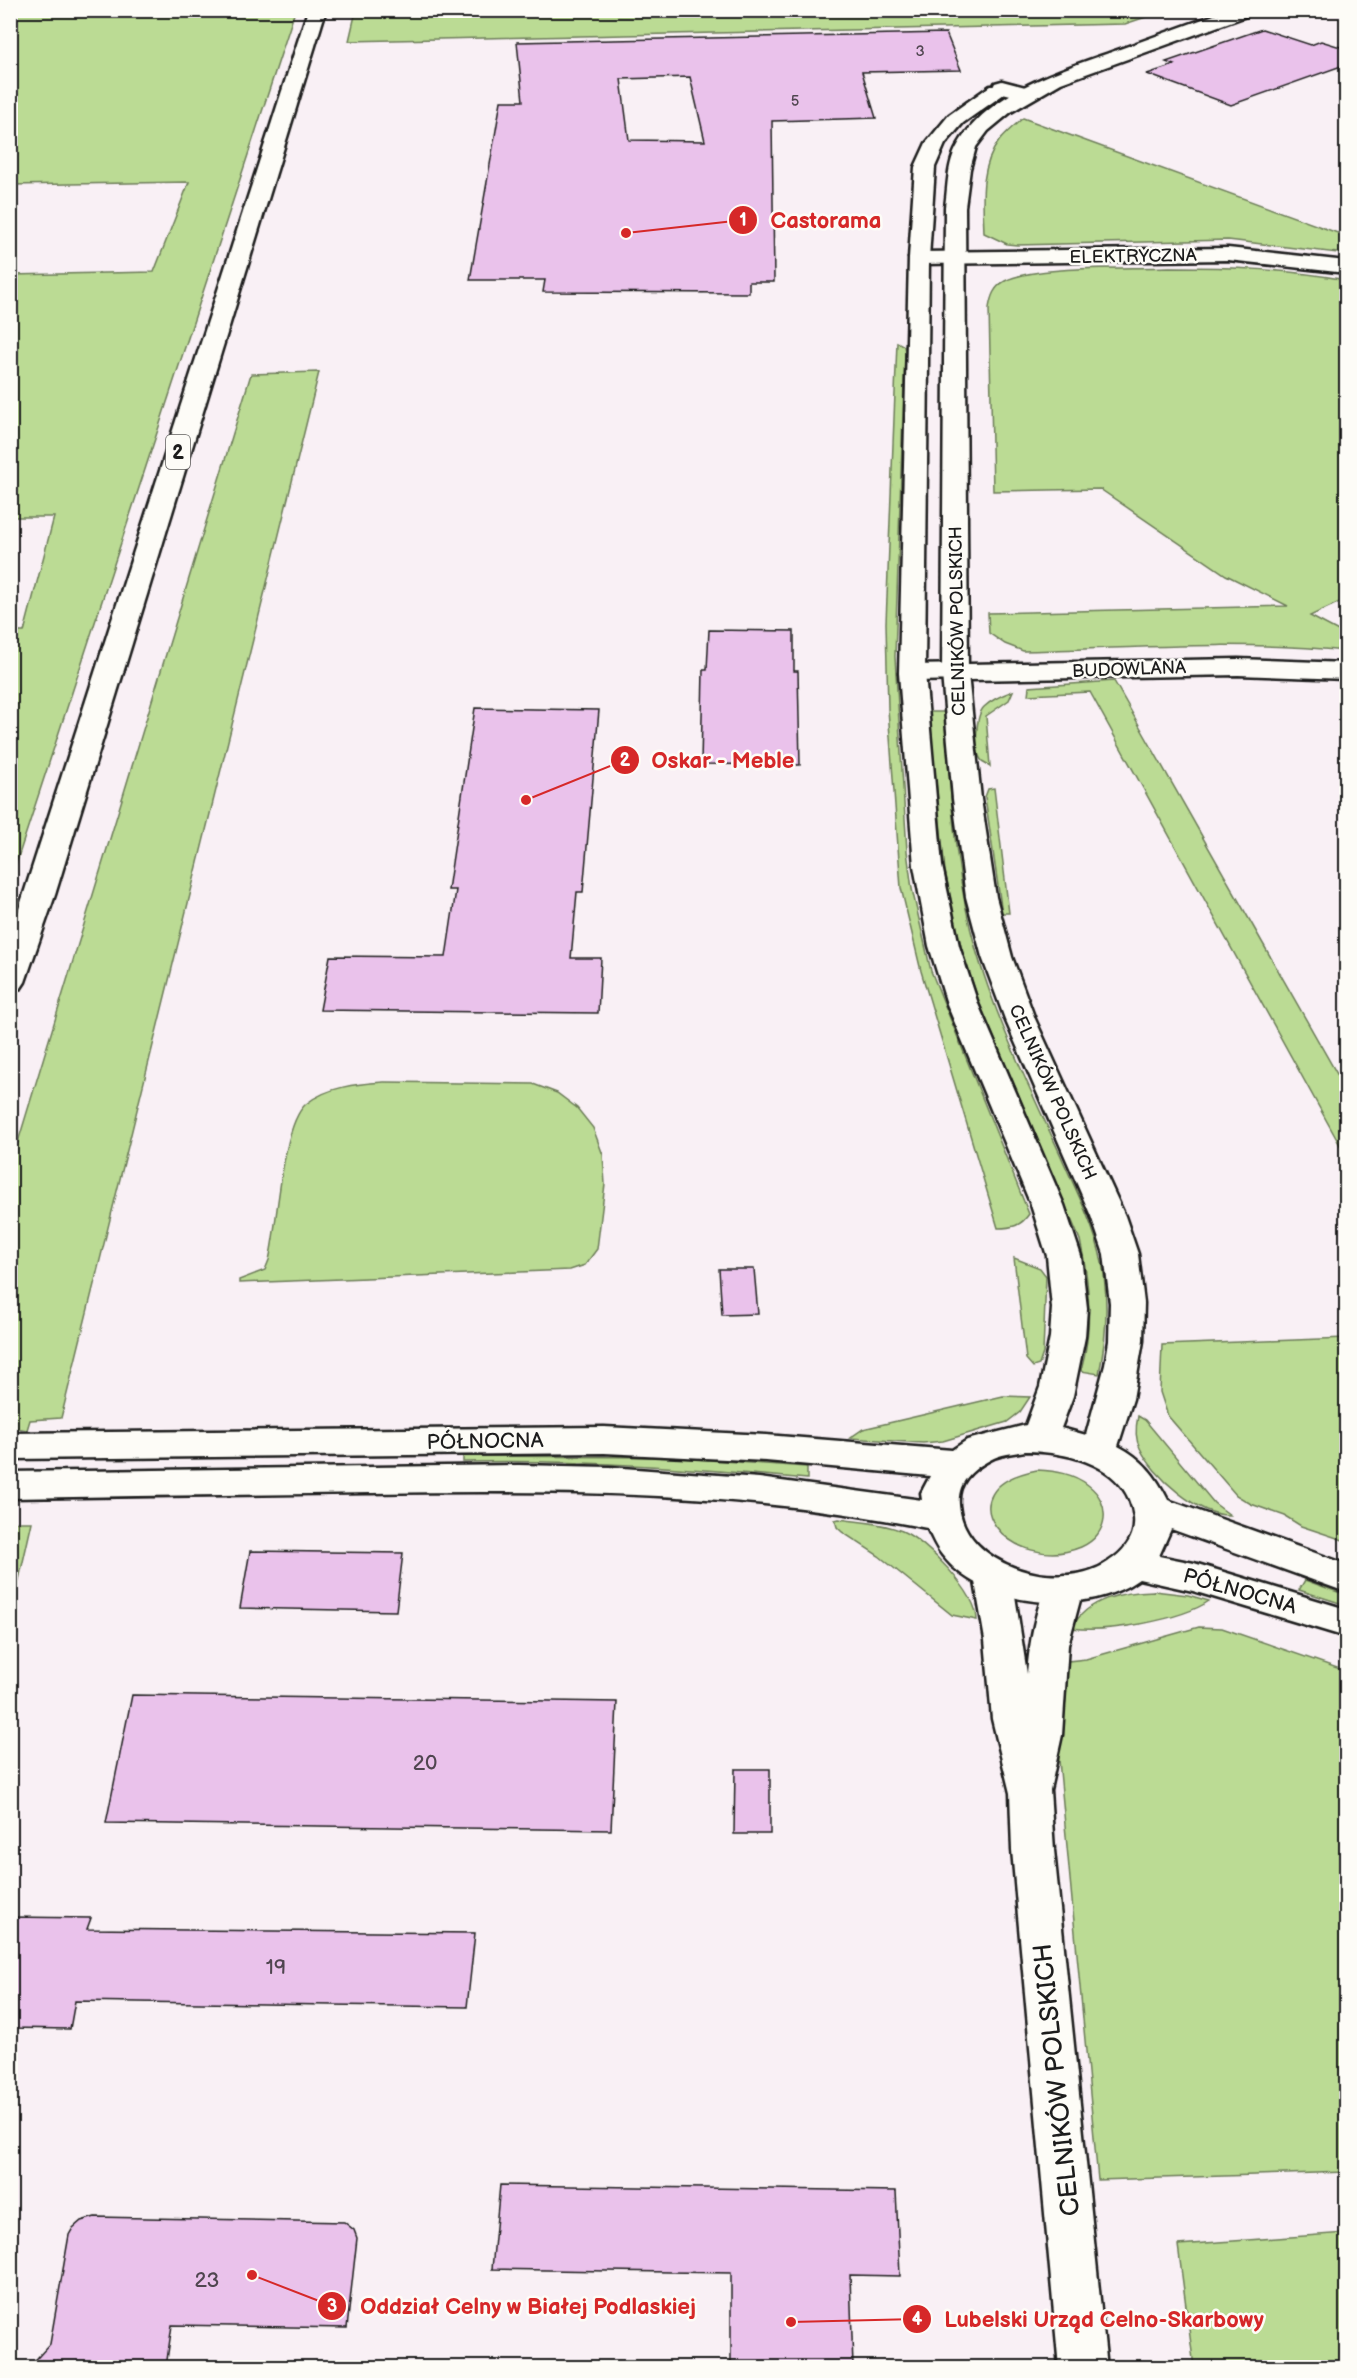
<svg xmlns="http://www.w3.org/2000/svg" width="1357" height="2378" font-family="'Balsamiq Sans',sans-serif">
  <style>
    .green { fill: #bbdb94; stroke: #6c7c58; stroke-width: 1.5 }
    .building { fill: #eac2eb; stroke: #1c1c1c; stroke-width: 1.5; fill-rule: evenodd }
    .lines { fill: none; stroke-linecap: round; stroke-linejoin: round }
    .street-casing { stroke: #1c1c1c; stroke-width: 5 }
    .secondary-casing { stroke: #1c1c1c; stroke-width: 5 }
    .highway-casing { stroke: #1c1c1c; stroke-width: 5 }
    .street { fill: #fdfcf7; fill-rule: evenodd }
    .secondary { fill: #fdfcf7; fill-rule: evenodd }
    .highway { fill: #fdfcf7; fill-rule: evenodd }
    .labels { text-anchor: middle; stroke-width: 5; stroke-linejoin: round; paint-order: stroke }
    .far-number-label { font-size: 15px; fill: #504650 }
    .far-street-label { font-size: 18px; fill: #1c1c1c; stroke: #fdfcf7 }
    .shield { fill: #fdfcf7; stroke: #605f5e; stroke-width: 1.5 }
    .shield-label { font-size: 20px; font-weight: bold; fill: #1c1c1c }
    .street-label { font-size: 21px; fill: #1c1c1c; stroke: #fdfcf7 }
    .near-number-label { font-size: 21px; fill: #504650 }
    .near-street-label { font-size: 26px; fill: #1c1c1c; stroke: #fdfcf7 }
    .leader { fill: none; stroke: #d62828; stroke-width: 2 }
    .callout-dot { fill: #d62828; stroke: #fdfcf7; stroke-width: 2 }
    .mark-label { font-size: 18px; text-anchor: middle; font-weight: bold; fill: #fff }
    .callout-label { font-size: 22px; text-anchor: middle; font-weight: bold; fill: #d62828; stroke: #fdfcf7; stroke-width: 5; stroke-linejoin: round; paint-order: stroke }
  </style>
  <rect width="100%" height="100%" fill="#f9f0f5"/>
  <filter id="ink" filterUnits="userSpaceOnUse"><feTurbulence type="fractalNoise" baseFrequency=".0167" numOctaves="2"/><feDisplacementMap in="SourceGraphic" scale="12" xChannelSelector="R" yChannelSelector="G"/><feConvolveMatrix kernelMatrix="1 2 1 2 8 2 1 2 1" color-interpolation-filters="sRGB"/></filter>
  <g filter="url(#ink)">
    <!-- green -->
    <g class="green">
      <polygon points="11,10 295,11 11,879 11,632 24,632 54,517 11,517 11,275 154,272 189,182 11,185"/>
      <polygon points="356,11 356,10 1164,11 1125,24 349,41"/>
      <path d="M 1023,118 L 1346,236 L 1346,254 L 1228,240 L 1017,245 L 1007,244 L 984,233 C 983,202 979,168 999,141 C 1005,133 1015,125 1023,118 Z"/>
      <path d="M 1169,267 C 1229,267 1287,269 1346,280 L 1346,599 L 1310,616 L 1346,635 L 1346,651 C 1239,640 1130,648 1023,651 L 1005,644 L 989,633 L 988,613 L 1288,606 L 1226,575 L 1100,489 L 993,491 L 989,308 C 991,296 994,287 1005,281 C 1036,265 1130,269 1169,267 Z"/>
      <path d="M 897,342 L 904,346 L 905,351 L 895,657 L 907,851 L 912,889 L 931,971 L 1029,1214 C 1021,1226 1012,1228 998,1228 L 921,971 L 901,888 L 888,709 L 886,623 Z"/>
      <polygon points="319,372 61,1418 30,1420 27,1430 11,1427 11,1165 251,374"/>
      <polygon points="1114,681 1346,1090 1346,1156 1090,692 1028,695 1029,687"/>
      <path d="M 1013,691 L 1009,700 L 986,716 L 990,766 C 989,765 982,761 982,761 C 973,751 976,715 984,707 C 992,699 1002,695 1013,691 Z"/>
      <path d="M 929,712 L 944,712 C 951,791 954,873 976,950 C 997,1021 1030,1089 1061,1156 C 1077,1193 1099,1234 1104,1275 C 1108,1308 1106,1341 1099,1374 L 1081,1371 C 1093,1328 1090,1284 1080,1240 L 980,1004 L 962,951 L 945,871 Z"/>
      <polygon points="994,788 1009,913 1002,913 985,797 988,789"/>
      <path d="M 385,1082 L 533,1084 L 557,1093 L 577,1108 L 593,1128 L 603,1155 L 605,1184 L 597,1249 L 585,1265 L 570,1270 L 239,1283 L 239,1280 L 265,1270 L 269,1260 C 278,1225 281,1125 306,1104 C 328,1086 358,1084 385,1082 Z"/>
      <polygon points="1014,1258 1040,1268 1046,1276 1043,1353 1039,1365 1033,1367 1026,1359"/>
      <polygon points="1346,1338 1346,1541 1301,1526 1285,1516 1251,1504 1236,1495 1168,1416 1160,1392 1162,1345"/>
      <polygon points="1003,1396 1030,1397 1020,1412 1007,1422 943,1441 923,1443 850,1438 863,1429"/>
      <path d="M 1138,1416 L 1145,1420 L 1214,1503 L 1230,1515 C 1198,1516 1153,1476 1140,1448 C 1135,1439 1136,1425 1138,1416 Z"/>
      <path d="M 463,1456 L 668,1457 L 807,1467 L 807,1479 C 692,1468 578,1459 463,1462 Z"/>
      <path d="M 1037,1470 C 1055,1471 1073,1473 1088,1485 C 1112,1503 1109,1535 1081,1547 C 1012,1576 938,1489 1037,1470 Z"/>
      <path d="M 839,1519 C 859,1522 883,1523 902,1531 C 926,1541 977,1593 977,1620 L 952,1615 L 879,1556 L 842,1532 L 837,1527 L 835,1520 Z"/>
      <polygon points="11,1522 32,1522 11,1615 10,1522"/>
      <polygon points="1305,1580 1346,1595 1346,1605 1299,1590"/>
      <path d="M 1154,1591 L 1188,1595 L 1209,1601 C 1182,1620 1105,1633 1072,1628 C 1087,1598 1123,1592 1154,1591 Z"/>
      <polygon points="1199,1627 1222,1628 1346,1671 1346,2172 1098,2180 1056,1728 1068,1661 1086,1659"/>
      <polygon points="1346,2233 1346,2367 1194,2367 1178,2245"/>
    </g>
    <!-- building -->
    <g class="building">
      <polygon points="1262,29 1311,45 1321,41 1347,49 1347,64 1231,105 1147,74 1174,65 1166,62"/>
      <path d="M 946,33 L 961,70 L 862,72 L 876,118 L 772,121 L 774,282 L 749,282 L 749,293 L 543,292 L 545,280 L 470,280 L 501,101 L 523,101 L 517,42 ZM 690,77 L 705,141 L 629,140 L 621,79 Z"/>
      <polygon points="709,630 794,631 794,671 798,671 800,765 701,764 703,670 707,670"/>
      <polygon points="475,708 599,710 583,892 577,892 571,958 601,958 598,1013 320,1010 330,956 446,957 456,890 448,890"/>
      <polygon points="719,1269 754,1269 758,1314 722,1315"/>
      <polygon points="250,1551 403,1553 396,1611 240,1608"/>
      <polygon points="132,1695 617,1702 611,1830 106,1823"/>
      <polygon points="735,1769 770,1769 770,1834 734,1834"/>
      <polygon points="10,1917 91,1918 87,1929 475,1933 467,2007 75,2001 70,2029 10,2028"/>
      <polygon points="500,2185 896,2191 900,2276 850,2275 853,2367 731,2367 731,2273 492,2269"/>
      <polygon points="95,2217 344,2222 354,2230 357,2238 347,2328 172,2325 166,2367 29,2367 50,2344 69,2235 73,2228 81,2221"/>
    </g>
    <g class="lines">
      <!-- street casing -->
      <g class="street-casing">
        <g id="street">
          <polygon points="1002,81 1033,89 1035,93 1033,97 1026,99 995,91 993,87 995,83"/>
          <polygon points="1228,248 1346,261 1346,273 1228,260 919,264 912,262 909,258 912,254 919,252"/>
          <polygon points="1238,659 1346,663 1346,679 1238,675 912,681 903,679 899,673 903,667 912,665"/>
          <path d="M 993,1562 L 1006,1566 L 1012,1576 L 1027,1674 C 1030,1643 1035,1607 1050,1579 L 1064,1575 L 1078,1579 L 1083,1589 L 1068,1645 L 1062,1735 L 1050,1790 L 1054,1850 L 1107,2368 L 1059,2368 L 1012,1850 L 1010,1793 L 992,1719 L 985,1640 L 974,1576 L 980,1566 Z"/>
        </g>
      </g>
      <!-- secondary casing -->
      <g class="secondary-casing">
        <path id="secondary" d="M 1228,10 L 1254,10 L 1252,14 L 1061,83 L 1011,112 L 988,131 L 976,147 L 970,169 L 965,207 L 968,674 L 981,799 L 996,897 L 1012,957 L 1035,1019 L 1125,1216 L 1138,1254 L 1144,1303 L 1143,1341 L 1133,1399 L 1118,1446 C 1143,1459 1156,1476 1168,1500 L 1346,1564 L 1346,1592 L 1171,1529 L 1159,1556 L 1194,1563 L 1346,1609 L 1346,1637 L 1193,1591 L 1139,1579 C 1087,1617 983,1608 943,1556 C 936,1548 932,1537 927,1528 C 744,1491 556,1490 371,1493 C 251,1495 131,1496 10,1498 L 10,1472 L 518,1465 L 609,1467 L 759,1478 L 922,1500 L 921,1493 L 930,1476 L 766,1461 L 604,1453 L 10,1459 L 10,1433 L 604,1427 L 766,1435 L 952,1450 L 967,1440 L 1026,1425 L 1040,1387 L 1050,1337 L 1052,1308 L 1047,1256 L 1031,1205 L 947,1004 L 929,946 L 914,866 L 899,673 L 909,258 L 915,167 L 926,143 L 949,115 L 990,86 L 1004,86 L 1006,90 L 1004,94 L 963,123 L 945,144 L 935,167 L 929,258 L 925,673 L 942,866 L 959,946 L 978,1004 L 1064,1205 L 1081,1256 L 1087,1308 L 1085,1337 L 1073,1396 L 1061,1428 L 1086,1435 L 1105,1365 L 1109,1341 L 1110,1303 L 1104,1254 L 1091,1216 L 1005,1019 L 982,957 L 966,897 L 953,799 L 942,674 L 945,207 C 948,187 947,163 958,145 C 989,90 1065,69 1120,49 C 1156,36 1192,23 1228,10 ZM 1025,1451 C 1070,1452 1128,1465 1134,1518 C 1136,1537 1124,1552 1108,1562 C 1061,1594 964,1567 959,1505 C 957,1483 971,1470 990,1460 C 1000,1454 1014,1453 1025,1451 Z"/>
      </g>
      <!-- highway casing -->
      <g class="highway-casing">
        <polygon id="highway" points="308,10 326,10 55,895 25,982 21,988 10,991 10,937"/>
      </g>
      <!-- street -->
      <use href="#street" class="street"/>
      <!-- secondary -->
      <use href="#secondary" class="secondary"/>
      <!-- highway -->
      <use href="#highway" class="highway"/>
    </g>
  </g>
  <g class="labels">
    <!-- far-number labels -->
    <g class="far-number-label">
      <text x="920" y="56">3</text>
      <text x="795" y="106">5</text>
    </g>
    <!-- far-street labels -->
    <g class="far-street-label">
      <text transform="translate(1133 256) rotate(-1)" y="6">ELEKTRYCZNA</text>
      <text transform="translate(957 621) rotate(-91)" y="6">CELNIKÓW POLSKICH</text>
      <text transform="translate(1129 669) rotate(-2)" y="6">BUDOWLANA</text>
      <text transform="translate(1053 1092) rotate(66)" y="6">CELNIKÓW POLSKICH</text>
    </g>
    <!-- shield labels -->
    <rect class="shield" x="166" y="435" width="24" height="34" rx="4.5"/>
    <g class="shield-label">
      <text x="178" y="459">2</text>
    </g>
    <!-- street labels -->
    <g class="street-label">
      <text transform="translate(485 1441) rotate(-1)" y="7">PÓŁNOCNA</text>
      <text transform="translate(1240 1591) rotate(16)" y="7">PÓŁNOCNA</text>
    </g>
    <!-- near-number labels -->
    <g class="near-number-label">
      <text x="425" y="1770">20</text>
      <text x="276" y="1974">19</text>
      <text x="207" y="2287">23</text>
    </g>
    <!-- near-street labels -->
    <g class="near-street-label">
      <text transform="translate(1056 2080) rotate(-96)" y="9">CELNIKÓW POLSKICH</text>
    </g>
  </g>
  <!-- callouts -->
  <path class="leader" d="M626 233L743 220M526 800L625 760M252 2275L332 2306M791 2322L917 2319"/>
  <g class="callout-dot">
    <circle cx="626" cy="233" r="6"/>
    <circle cx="526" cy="800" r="6"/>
    <circle cx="252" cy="2275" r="6"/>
    <circle cx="791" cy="2322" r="6"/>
    <circle cx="743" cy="220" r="15"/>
    <circle cx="625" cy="760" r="15"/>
    <circle cx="332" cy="2306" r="15"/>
    <circle cx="917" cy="2319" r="15"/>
  </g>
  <g class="mark-label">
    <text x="743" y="226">1</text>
    <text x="625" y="766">2</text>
    <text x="332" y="2312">3</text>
    <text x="917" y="2325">4</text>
  </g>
  <g class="callout-label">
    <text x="826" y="228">Castorama</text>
    <text x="723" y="768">Oskar - Meble</text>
    <text x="528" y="2314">Oddział Celny w Białej Podlaskiej</text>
    <text x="1104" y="2327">Lubelski Urząd Celno-Skarbowy</text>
  </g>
  <!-- margin -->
  <rect width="1357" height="2378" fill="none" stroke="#fdfcf7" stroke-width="36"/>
  <rect x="18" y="18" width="1321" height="2342" fill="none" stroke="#1c1c1c" stroke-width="2" filter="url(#ink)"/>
</svg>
